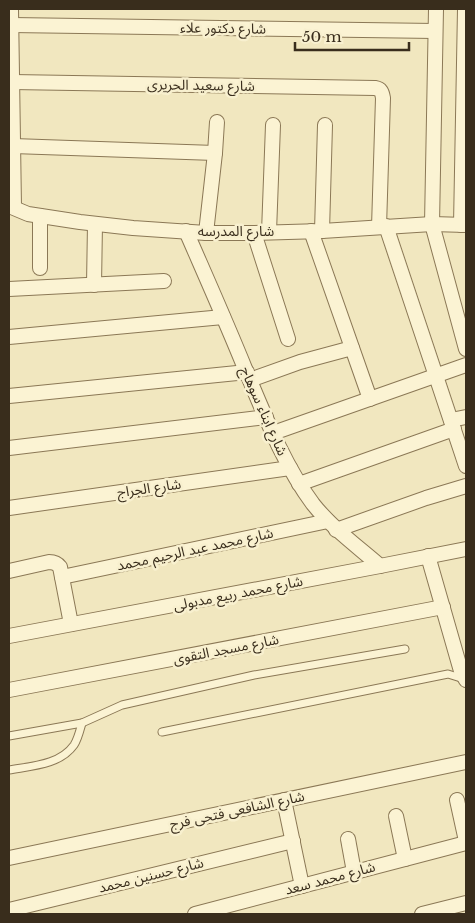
<svg xmlns="http://www.w3.org/2000/svg" width="475" height="923" font-family="'Libre Baskerville','Noto Sans Arabic',serif">
  <style>
    .lines { fill: none; stroke-linecap: round; stroke-linejoin: round }
    .service-casing { stroke: #8b7856; stroke-width: 9 }
    .minor-casing { stroke: #8b7856; stroke-width: 16 }
    .service { stroke: #fbf3d3; stroke-width: 7 }
    .minor { stroke: #fbf3d3; stroke-width: 14 }
    .labels { text-anchor: middle; stroke-width: 5; stroke-linejoin: round; paint-order: stroke }
    .street-label { font-size: 14px; fill: #392d1c; stroke: #f8f0cf }
  </style>
  <rect width="100%" height="100%" fill="#f1e7bf"/>
  <g class="lines">
    <!-- service casing -->
    <g class="service-casing">
      <g id="service">
        <polyline points="162,732 448,674 464,679"/>
        <polyline points="9,736 82,723 122,705 254,675 405,649"/>
        <path d="M 9,770 C 31,766 60,765 74,745 C 78,739 80,730 82,723"/>
      </g>
    </g>
    <!-- minor casing -->
    <g class="minor-casing">
      <g id="minor">
        <polyline points="11,9 14,207"/>
        <polyline points="436,9 432,224 466,349"/>
        <polyline points="11,25 435,31"/>
        <path d="M 12,82 L 375,88 C 381,89 382,92 383,98 L 379,227"/>
        <polyline points="13,146 215,153"/>
        <polyline points="9,206 28,214 80,222 133,228 206,233 254,233 322,231 432,224 466,225"/>
        <polyline points="461,225 465,9"/>
        <polyline points="386,226 466,466"/>
        <path d="M 186,231 C 206,277 227,324 246,371 C 265,416 284,465 313,504 C 332,528 357,546 380,566"/>
        <polyline points="311,231 370,399"/>
        <polyline points="322,231 325,125"/>
        <polyline points="269,232 273,125"/>
        <polyline points="206,233 215,153 217,122"/>
        <polyline points="254,233 288,339"/>
        <polyline points="40,268 40,216"/>
        <polyline points="94,285 95,224"/>
        <polyline points="9,289 164,281"/>
        <polyline points="9,337 223,317"/>
        <polyline points="250,380 300,362 352,348"/>
        <polyline points="9,396 247,372"/>
        <polyline points="451,420 466,417"/>
        <polyline points="273,433 466,365"/>
        <polyline points="9,448 266,417"/>
        <polyline points="299,484 454,429"/>
        <polyline points="9,508 290,468"/>
        <polyline points="336,530 426,498 466,486"/>
        <polyline points="428,556 461,671 466,680"/>
        <path d="M 9,571 L 49,562 C 54,562 57,563 60,567 L 71,624"/>
        <polyline points="62,577 328,521"/>
        <polyline points="9,636 380,566 466,549"/>
        <polyline points="9,690 443,607"/>
        <polyline points="284,800 302,886"/>
        <polyline points="457,800 466,841"/>
        <polyline points="396,816 405,859"/>
        <polyline points="348,839 354,872"/>
        <polyline points="9,858 466,762"/>
        <polyline points="9,910 293,841"/>
        <polyline points="195,914 466,843"/>
        <polyline points="422,914 466,903"/>
      </g>
    </g>
    <!-- service -->
    <use href="#service" class="service"/>
    <!-- minor -->
    <use href="#minor" class="minor"/>
  </g>
  <g class="labels">
    <!-- street labels -->
    <g class="street-label">
      <text transform="translate(223 28) rotate(1)" y="5">شارع دكتور علاء</text>
      <text transform="translate(201 85) rotate(1)" y="5">شارع سعيد الحريرى</text>
      <text x="236" y="236">شارع المدرسه</text>
      <text transform="translate(264 411) rotate(66)" y="5">شارع ابناء سوهاج</text>
      <text transform="translate(149 488) rotate(-8)" y="5">شارع الجراج</text>
      <text transform="translate(195 549) rotate(-12)" y="5">شارع محمد عبد الرحيم محمد</text>
      <text transform="translate(238 593) rotate(-11)" y="5">شارع محمد ربيع مدبولى</text>
      <text transform="translate(226 649) rotate(-11)" y="5">شارع مسجد التقوى</text>
      <text transform="translate(237 810) rotate(-12)" y="5">شارع الشافعى فتحى فرج</text>
      <text transform="translate(151 875) rotate(-14)" y="5">شارع حسنين محمد</text>
      <text transform="translate(330 878) rotate(-15)" y="5">شارع محمد سعد</text>
    </g>
  </g>
  <!-- border -->
  <rect width="475" height="923" fill="none" stroke="#392d1c" stroke-width="20"/>
  <!-- scale -->
  <path d="M295 42v8h114v-8" fill="none" stroke="#392d1c" stroke-width="2.5"/>
  <text x="302" y="42" font-size="15" fill="#392d1c" stroke="#f8f0cf" stroke-width="4" paint-order="stroke">50 m</text>
</svg>
